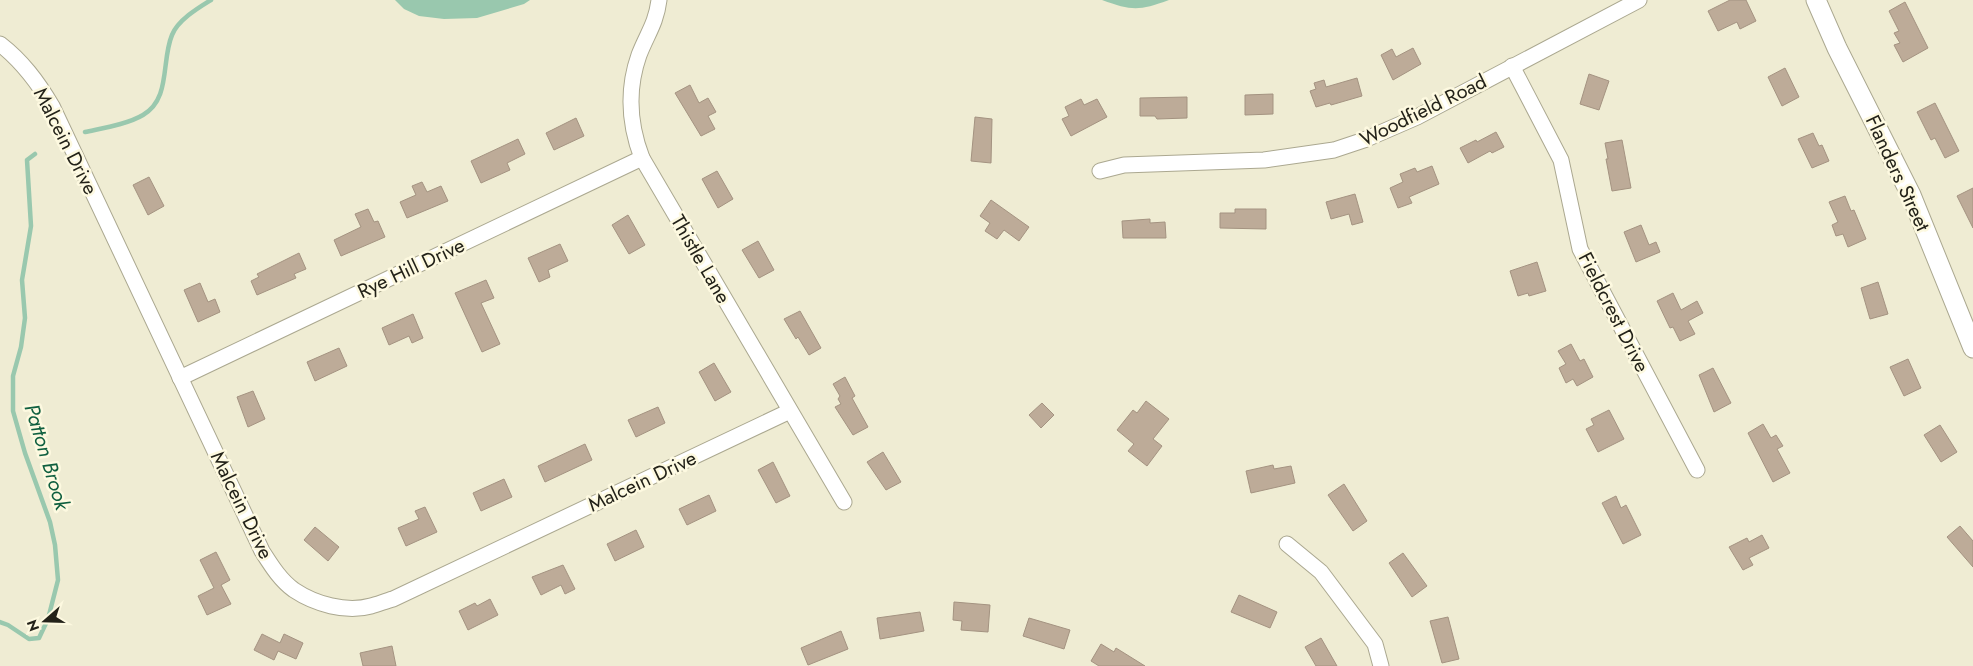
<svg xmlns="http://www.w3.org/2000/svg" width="1973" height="666" font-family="Jost,sans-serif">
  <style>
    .water { fill: #99c8ae }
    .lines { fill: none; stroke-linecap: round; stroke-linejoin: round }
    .stream { stroke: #99c8ae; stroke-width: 4.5 }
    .building { fill: #bdab98; stroke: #a49381 }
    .minor-casing { stroke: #aba890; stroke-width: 17 }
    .tertiary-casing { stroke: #aba890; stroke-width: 21 }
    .minor { stroke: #fff; stroke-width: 15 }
    .tertiary { stroke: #fff; stroke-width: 19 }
    .labels { text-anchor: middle; stroke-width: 5; stroke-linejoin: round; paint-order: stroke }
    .street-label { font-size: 20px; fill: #232219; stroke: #fdf9e0 }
    .water-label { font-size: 21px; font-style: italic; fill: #0f5f3f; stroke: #fdf9e0 }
  </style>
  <rect width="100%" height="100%" fill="#efecd3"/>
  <!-- water -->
  <g class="water">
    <polygon points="395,0 530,0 524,4 477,18 444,19 419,16 404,9"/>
    <path d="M 1102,0 L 1169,0 C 1139,11 1132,11 1102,0 Z"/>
  </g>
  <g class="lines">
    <!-- stream -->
    <g class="stream">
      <path d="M 85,132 C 103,128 128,124 143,115 C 171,99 161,61 172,35 C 178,20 198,8 211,0"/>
      <polyline points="0,622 8,625 29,639 39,638 48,619 58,580 55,545 50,522 25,453 13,411 13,376 21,347 25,318 22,280 31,226 27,160 35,154"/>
    </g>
  </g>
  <!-- building -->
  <g class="building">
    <polygon points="1730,0 1746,0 1756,21 1740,29 1737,22 1718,31 1708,11"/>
    <polygon points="1905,2 1928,48 1903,62 1894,45 1900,43 1894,33 1899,31 1889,11"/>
    <polygon points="1413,48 1421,64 1393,80 1381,55 1392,49 1396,57"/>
    <polygon points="1785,68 1799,97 1782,106 1768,77"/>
    <polygon points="1589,74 1609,81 1599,110 1580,104"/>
    <polygon points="1357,78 1362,96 1331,105 1330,103 1316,107 1310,91 1316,89 1314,83 1324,80 1326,87"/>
    <polygon points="690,85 699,103 708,98 716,112 708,116 715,129 701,136 675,93"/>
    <polygon points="1273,94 1273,114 1245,115 1245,95"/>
    <polygon points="1187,97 1187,118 1157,119 1155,116 1140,116 1140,98"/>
    <polygon points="1081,99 1084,105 1097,99 1107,117 1071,136 1062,119 1069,116 1065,107"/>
    <polygon points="1935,103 1959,151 1945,158 1935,138 1931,140 1917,112"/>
    <polygon points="975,117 992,119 991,163 971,161"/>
    <polygon points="576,118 584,136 554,150 546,133"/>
    <polygon points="1496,132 1504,147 1492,153 1490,151 1468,163 1460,148 1476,140 1477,142"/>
    <polygon points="1813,133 1819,146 1822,145 1829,161 1812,168 1798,139"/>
    <polygon points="518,139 525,154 507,163 510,170 481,183 471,161"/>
    <polygon points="1622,140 1631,188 1612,191 1606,159 1608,159 1605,143"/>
    <polygon points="1432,166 1439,184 1409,197 1412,203 1398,208 1390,188 1403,182 1400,174 1415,168 1417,172"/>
    <polygon points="717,171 733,199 718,208 702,179"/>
    <polygon points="149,177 164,206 148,215 133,185"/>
    <polygon points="422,182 427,192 441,186 448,201 407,218 400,202 416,195 412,186"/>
    <polygon points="1973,188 1973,228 1957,196"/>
    <polygon points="1355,194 1363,222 1352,225 1349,214 1331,219 1326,202"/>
    <polygon points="1845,196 1851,211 1854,210 1866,239 1848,247 1843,234 1836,236 1832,225 1838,222 1829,202"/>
    <polygon points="991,200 1029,227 1019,241 1004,230 997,239 985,231 990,223 980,216"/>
    <polygon points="368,209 374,222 378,221 385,237 341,256 334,240 361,227 355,214"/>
    <polygon points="1235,209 1266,209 1266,229 1220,228 1220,213 1235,213"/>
    <polygon points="628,215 645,245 629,254 612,225"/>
    <polygon points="1150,219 1150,223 1165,222 1166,238 1123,238 1122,221"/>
    <polygon points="1641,225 1649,245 1656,242 1660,252 1636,262 1624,232"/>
    <polygon points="758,241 774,270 759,278 742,250"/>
    <polygon points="560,244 568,261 548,270 550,277 539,282 528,258"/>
    <polygon points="299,253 306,269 294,274 296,278 257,295 251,281 259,277 257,274"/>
    <polygon points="1537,262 1546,291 1529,296 1528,293 1518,296 1510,271"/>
    <polygon points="486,280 494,298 481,303 500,344 482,352 455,293"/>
    <polygon points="1878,282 1888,314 1870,319 1861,288"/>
    <polygon points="200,283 208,302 215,299 220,312 198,322 184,290"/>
    <polygon points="1673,293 1681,310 1697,301 1703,313 1688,321 1695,334 1680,341 1673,327 1670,328 1657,301"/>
    <polygon points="800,311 821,348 809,355 798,337 796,339 784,319"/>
    <polygon points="413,314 423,338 412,343 409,336 389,345 382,328"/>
    <polygon points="1571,344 1580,361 1584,359 1593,377 1577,386 1573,379 1566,383 1559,368 1566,364 1558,351"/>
    <polygon points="339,348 347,366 315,381 307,362"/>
    <polygon points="1908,359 1921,388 1904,396 1890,367"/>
    <polygon points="714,363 731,392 715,401 699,372"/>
    <polygon points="1713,368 1731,403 1714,412 1699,375"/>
    <polygon points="845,377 855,396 852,398 868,427 853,435 835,407 841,404 838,399 840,396 833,384"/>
    <polygon points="253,391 265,419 248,427 237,397"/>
    <polygon points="1146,401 1169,419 1153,439 1162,446 1147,466 1128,451 1134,444 1117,430 1133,410 1137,413"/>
    <polygon points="1042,403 1054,415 1041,428 1029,415"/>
    <polygon points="658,407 665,423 636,437 628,420"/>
    <polygon points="1609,410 1624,439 1598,452 1586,429 1594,425 1591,419"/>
    <polygon points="1763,424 1771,438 1776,435 1783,446 1777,449 1790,473 1773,482 1748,433"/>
    <polygon points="1940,425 1957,452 1941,462 1924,435"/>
    <polygon points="585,444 592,460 545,482 538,466"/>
    <polygon points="883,452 901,482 886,490 867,462"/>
    <polygon points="773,462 790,496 776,503 758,470"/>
    <polygon points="1273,465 1274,469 1291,466 1295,483 1251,493 1246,471"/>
    <polygon points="504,479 512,497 481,511 473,493"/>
    <polygon points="1344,484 1367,521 1353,531 1328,495"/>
    <polygon points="709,495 716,511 687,525 679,509"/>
    <polygon points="1616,496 1621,508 1626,505 1641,535 1623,544 1602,503"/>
    <polygon points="425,507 437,532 406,546 398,528 419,519 415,511"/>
    <polygon points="1960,526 1973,541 1973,567 1947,537"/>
    <polygon points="315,527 339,547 328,561 304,540"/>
    <polygon points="636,530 644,547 615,561 607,544"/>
    <polygon points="1762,535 1769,548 1749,558 1753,565 1743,570 1729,547 1747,538 1749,542"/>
    <polygon points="216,552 230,580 221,585 231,604 207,615 198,596 214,588 200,560"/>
    <polygon points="1403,553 1427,586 1412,597 1389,563"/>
    <polygon points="563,565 575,589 565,594 561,585 541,595 532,577"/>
    <polygon points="1239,595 1277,612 1270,628 1231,612"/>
    <polygon points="490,599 498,615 468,630 459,611 475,603 477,606"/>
    <polygon points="954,602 990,605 988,632 961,630 962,621 953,620"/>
    <polygon points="920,612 924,631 880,639 877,618"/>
    <polygon points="1448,617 1459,659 1442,663 1430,621"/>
    <polygon points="1029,618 1070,630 1064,649 1023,636"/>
    <polygon points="841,631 848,649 808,665 801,648"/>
    <polygon points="262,634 280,643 284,634 303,643 296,659 278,651 274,660 254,650"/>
    <polygon points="1321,638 1337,666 1316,666 1305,647"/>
    <polygon points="1101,644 1114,652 1116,648 1145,666 1099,666 1091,661"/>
    <polygon points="392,646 396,666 363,666 360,653"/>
  </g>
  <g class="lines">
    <!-- minor casing -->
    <g class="minor-casing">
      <g id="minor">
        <path d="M 659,0 C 656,24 647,34 639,55 C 627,89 629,124 642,158 L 844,502"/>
        <path d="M 0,44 C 22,61 37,81 52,106 L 262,551 C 271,565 280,580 294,590 C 315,604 346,613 371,606 C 378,604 386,601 393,599 L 790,411"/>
        <polyline points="1512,66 1561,160 1580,249 1697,470"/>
        <polyline points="1100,171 1124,165 1264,160 1334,150 1364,140 1417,117 1639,0"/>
        <polyline points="180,378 642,158"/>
        <polyline points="1287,544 1321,572 1375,644 1381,666"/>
      </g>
    </g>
    <!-- tertiary casing -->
    <g class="tertiary-casing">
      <polyline id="tertiary" points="1816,0 1837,48 1911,195 1973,348"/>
    </g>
    <!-- minor -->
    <use href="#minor" class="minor"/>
    <!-- tertiary -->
    <use href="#tertiary" class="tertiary"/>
  </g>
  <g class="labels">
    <!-- street labels -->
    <g class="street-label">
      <text transform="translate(1423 110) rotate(-26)" y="7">Woodfield Road</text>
      <text transform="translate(66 141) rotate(63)" y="7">Malcein Drive</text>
      <text transform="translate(1898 173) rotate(65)" y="7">Flanders Street</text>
      <text transform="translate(701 259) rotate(60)" y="7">Thistle Lane</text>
      <text transform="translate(411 268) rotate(-25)" y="7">Rye Hill Drive</text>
      <text transform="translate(1614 312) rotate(63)" y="7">Fieldcrest Drive</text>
      <text transform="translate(642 481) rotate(-25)" y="7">Malcein Drive</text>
      <text transform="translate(242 505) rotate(64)" y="7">Malcein Drive</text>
    </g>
    <!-- water labels -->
    <g class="water-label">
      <text transform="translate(47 457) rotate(73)" y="7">Patton Brook</text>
    </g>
  </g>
  <!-- north arrow -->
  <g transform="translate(45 621) rotate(250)" stroke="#fdf9e0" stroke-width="4" paint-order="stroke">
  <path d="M0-4L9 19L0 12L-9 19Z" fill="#232219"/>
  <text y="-8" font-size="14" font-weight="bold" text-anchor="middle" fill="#232219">N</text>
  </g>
</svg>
